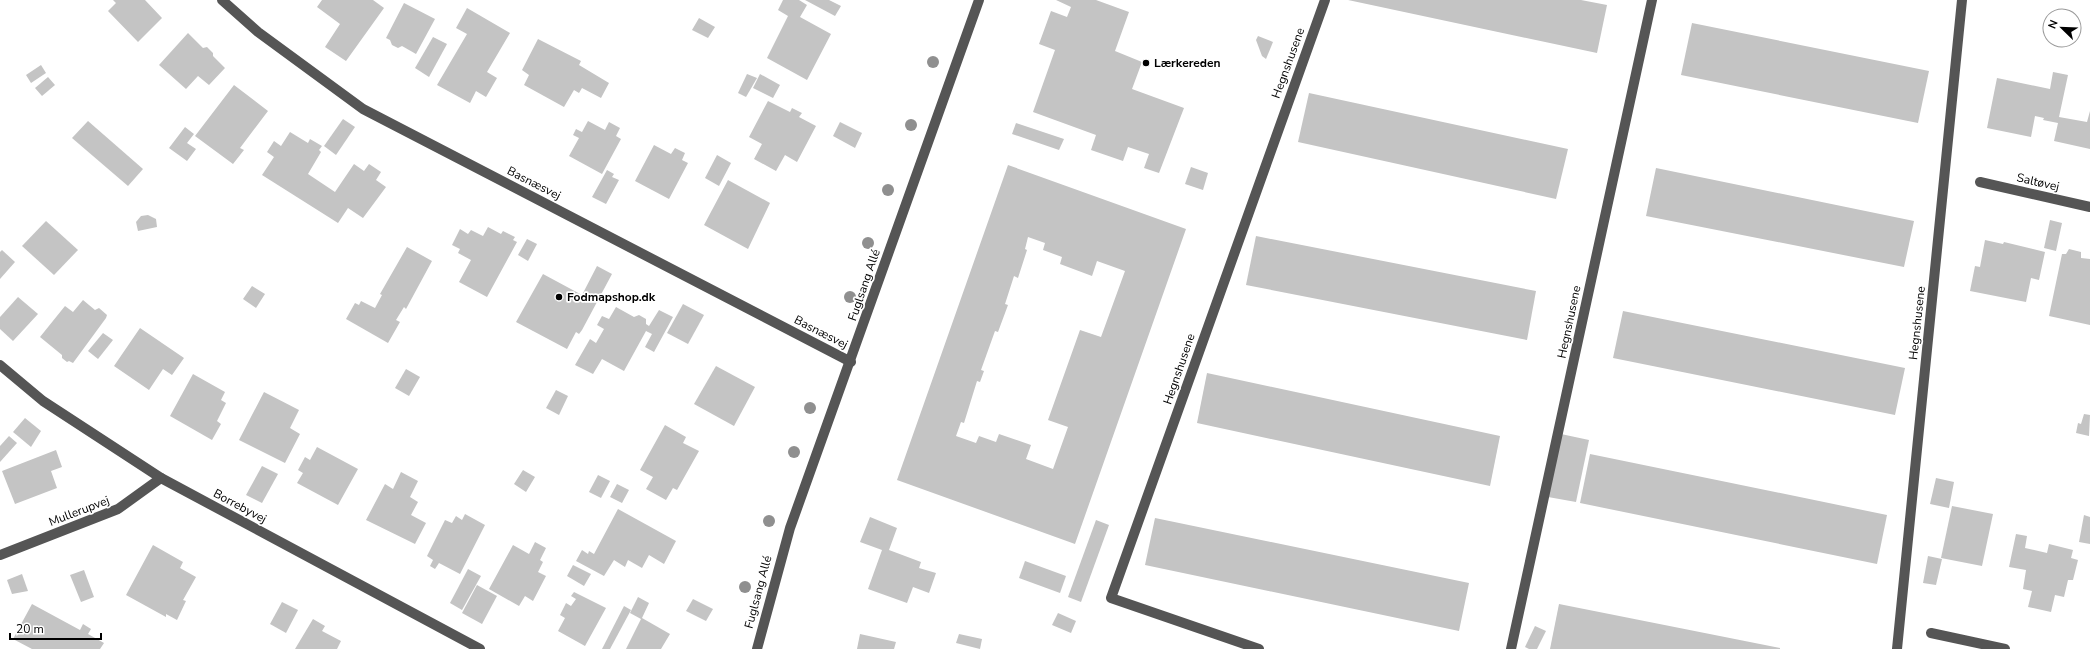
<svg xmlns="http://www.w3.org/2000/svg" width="2090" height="649" font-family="'Nunito Sans',sans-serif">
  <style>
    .building { fill: #c4c4c4; fill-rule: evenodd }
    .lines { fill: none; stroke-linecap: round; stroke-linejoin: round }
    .minor { stroke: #555; stroke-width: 10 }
    .tree { fill: #8f8f8f }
    .poi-dot { fill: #000; stroke: #fff; stroke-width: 1.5 }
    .labels { text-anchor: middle; stroke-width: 3.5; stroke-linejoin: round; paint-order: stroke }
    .poi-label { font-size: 12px; font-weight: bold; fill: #000; stroke: #fff; text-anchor: start }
    .street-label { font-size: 12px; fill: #000; stroke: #fff }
  </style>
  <rect width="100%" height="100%" fill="#fff"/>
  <!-- building -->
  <g class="building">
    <polygon points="113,0 145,0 162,18 138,42 108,11 116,3"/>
    <polygon points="322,0 373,0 384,8 346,61 325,47 340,24 317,7"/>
    <polygon points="783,0 799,0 807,5 800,17 831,34 807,80 767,58 788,16 778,10"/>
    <polygon points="805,0 829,0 841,6 835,16"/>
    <polygon points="1056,0 1096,0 1129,12 1115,51 1142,62 1132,89 1184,108 1159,173 1144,168 1149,154 1128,147 1123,161 1091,150 1096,135 1033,112 1055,50 1039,44 1051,11 1067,17 1071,7"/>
    <polygon points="1348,0 1581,0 1607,5 1597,53"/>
    <polygon points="404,3 435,19 416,54 402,46 398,48 392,45 390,40 386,38"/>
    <polygon points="467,8 510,33 487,72 497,78 486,97 476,91 470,103 437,85 467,34 456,28"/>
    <polygon points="699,18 715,27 708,38 692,30"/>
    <polygon points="1692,23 1929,71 1918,123 1681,75"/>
    <polygon points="188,33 203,48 207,47 213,53 213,56 225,68 209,85 198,76 186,89 159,65"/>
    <polygon points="1258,36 1273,42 1266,59 1262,56 1256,40"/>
    <polygon points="433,37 447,44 429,77 415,68"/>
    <polygon points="538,39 581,61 579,65 609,83 601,98 582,88 579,93 574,90 564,107 524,85 529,75 522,70"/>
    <polygon points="41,65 46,73 31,83 26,75"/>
    <polygon points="2053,72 2068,75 2059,117 2087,122 2090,111 2090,149 2054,141 2058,123 2043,120 2044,118 2035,116 2031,137 1987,128 1997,78 2050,89"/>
    <polygon points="747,74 757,78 746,97 738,93"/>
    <polygon points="760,74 780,85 773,98 753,88"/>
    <polygon points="48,77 55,85 42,96 35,88"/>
    <polygon points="234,85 268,111 240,148 244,150 233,164 195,136"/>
    <polygon points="1309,93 1568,149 1556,199 1298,142"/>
    <polygon points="768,101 790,112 792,108 802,113 799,117 816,126 797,162 785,155 776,171 754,159 762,144 749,137"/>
    <polygon points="343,119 355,127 336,155 324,146"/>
    <polygon points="88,121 143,169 128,186 72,138"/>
    <polygon points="588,121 605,130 609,122 620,128 616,136 621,139 602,174 569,156 579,138 573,135 576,129 582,132"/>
    <polygon points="840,122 862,133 855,148 833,136"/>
    <polygon points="1016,123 1064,139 1059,150 1012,134"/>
    <polygon points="185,127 194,134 187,143 196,149 187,161 169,148"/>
    <polygon points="290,132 308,143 310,139 322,146 319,150 321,152 308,174 335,192 354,164 364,171 369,164 381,172 376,180 386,187 363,218 348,208 338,223 262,175 274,157 267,152 274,141 281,146"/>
    <polygon points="654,145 671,154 675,148 685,153 682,160 688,163 669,199 635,181"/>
    <polygon points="717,155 731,163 719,186 705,178"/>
    <path d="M 1008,165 L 1186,229 L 1075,544 L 897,480 ZM 1028,237 L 1045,243 L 1043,250 L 1062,257 L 1060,264 L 1092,276 L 1097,261 L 1125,271 L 1101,337 L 1080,330 L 1048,420 L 1068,427 L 1053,469 L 1026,459 L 1031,445 L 999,434 L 996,442 L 979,436 L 976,443 L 956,436 L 961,422 L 964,423 L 977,381 L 980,382 L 984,371 L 981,370 L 995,331 L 998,332 L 1008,305 L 1005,304 L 1014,276 L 1018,278 L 1027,250 L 1025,249 Z"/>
    <polygon points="1191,167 1208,173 1203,190 1185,184"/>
    <polygon points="1656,168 1914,221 1904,267 1646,216"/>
    <polygon points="607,170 614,174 612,177 619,180 606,204 592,197"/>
    <polygon points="728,180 770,203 748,249 704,225"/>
    <polygon points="148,215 156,219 157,227 138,231 136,222 141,216"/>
    <polygon points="2050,220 2062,223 2056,251 2044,248"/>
    <polygon points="46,221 78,250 54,275 22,246"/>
    <polygon points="488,227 501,234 503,231 515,237 513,240 517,242 487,297 459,282 471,260 458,253 460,249 452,245 460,229 468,234 471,230 483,236"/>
    <polygon points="1256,236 1536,291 1527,340 1246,285"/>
    <polygon points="527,239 537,244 528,261 518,255"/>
    <polygon points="1985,240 2003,244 2004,242 2045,252 2039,280 2031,278 2026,302 1970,291 1975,266 1980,267"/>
    <polygon points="407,247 432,261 406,309 404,307 396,320 400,322 388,343 346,319 355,303 359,305 361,301 375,308 382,295 380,294"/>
    <polygon points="2069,249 2081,252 2081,258 2090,259 2090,325 2049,316 2062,254 2066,254"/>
    <polygon points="2,250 15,262 0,279 0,252"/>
    <polygon points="597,266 612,274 582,330 579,334 576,332 567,349 516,322 543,274 582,295"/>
    <polygon points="252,286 265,294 256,308 243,299"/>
    <polygon points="18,297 38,314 13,341 0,329 0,317"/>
    <polygon points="83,300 95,310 99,308 107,315 106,318 73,363 69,361 67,362 62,358 62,355 40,337 65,306 73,312"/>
    <polygon points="683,304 704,315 688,344 667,333"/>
    <polygon points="616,307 634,317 639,315 646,319 646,324 649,326 659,310 673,317 654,352 645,347 652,334 646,331 624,371 602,359 593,374 575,365 590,339 596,343 604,329 597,325 602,316 609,319"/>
    <polygon points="1623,311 1905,368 1895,415 1613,358"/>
    <polygon points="140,328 184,358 172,375 163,369 149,390 114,366"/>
    <polygon points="103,333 113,340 98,359 88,351"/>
    <polygon points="716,366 755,387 734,426 694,404"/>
    <polygon points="406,369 420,377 409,396 395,388"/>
    <polygon points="1207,373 1500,436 1490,486 1197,423"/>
    <polygon points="193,374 225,392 221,400 226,403 217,421 221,424 212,440 170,416"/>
    <polygon points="556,390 568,396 559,415 546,408"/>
    <polygon points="264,392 299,410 290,428 300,434 285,463 239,440"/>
    <polygon points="2084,414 2090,415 2089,436 2076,433 2078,423 2081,424"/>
    <polygon points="25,418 41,431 31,447 13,432"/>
    <polygon points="665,425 686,437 683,443 699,451 677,490 673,488 666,500 646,489 653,477 640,470"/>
    <polygon points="1561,434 1589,440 1576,502 1548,497"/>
    <polygon points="9,436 17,443 0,462 0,446"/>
    <polygon points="317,447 358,469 338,505 297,483 303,473 298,470 305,457 310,460"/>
    <polygon points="56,450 62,467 51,471 57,488 15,504 2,471"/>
    <polygon points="1590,454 1887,515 1877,564 1580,503"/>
    <polygon points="262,466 278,474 262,503 246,495"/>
    <polygon points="523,470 535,477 526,492 514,484"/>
    <polygon points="401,472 418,481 410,497 418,502 411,515 426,523 415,544 366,520 385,484 393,489"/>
    <polygon points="598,475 610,481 601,498 589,492"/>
    <polygon points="1936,478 1954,482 1949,508 1930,504"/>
    <polygon points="617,484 629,490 622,503 610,497"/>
    <polygon points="1952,506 1993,514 1982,566 1941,558"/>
    <polygon points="618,509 676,541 664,564 649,555 642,568 628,560 625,567 614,560 604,576 576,561 582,550 588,554 589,551 594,554"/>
    <polygon points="465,514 485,525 460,574 439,563 435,569 430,566 433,560 427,556 445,520 452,523 456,516 462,520"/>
    <polygon points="2084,515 2090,517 2090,544 2079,542"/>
    <polygon points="870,517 897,528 889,550 921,562 919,568 936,573 929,593 913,587 907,603 868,589 882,550 860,542"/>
    <polygon points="1155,518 1469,583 1459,631 1145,565"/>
    <polygon points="1096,520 1109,525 1081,602 1068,597"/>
    <polygon points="2016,534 2027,536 2025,548 2047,553 2049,544 2073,550 2071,558 2078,560 2073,580 2068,580 2064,597 2055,595 2051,612 2028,607 2032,591 2023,589 2026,570 2009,567"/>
    <polygon points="535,542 546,548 540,560 543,562 538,572 546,576 533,601 525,596 519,606 489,589 513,545 529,554"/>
    <polygon points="153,545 183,562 180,568 196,577 183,600 186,601 177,620 166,614 166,617 126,595"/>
    <polygon points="1928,556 1942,559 1936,585 1923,583"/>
    <polygon points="1025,561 1066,576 1060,593 1019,578"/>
    <polygon points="573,565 591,574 584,586 567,576"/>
    <polygon points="468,569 481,576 462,610 450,603"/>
    <polygon points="84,570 94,597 81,602 70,575"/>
    <polygon points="22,574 28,591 12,594 7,580"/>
    <polygon points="477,585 497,596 482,624 462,613"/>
    <polygon points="574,592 606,608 585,646 558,631 565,618 560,615 566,603 571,606 576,599 571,596"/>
    <polygon points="638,597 649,603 642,618 670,634 661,649 626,649 641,619 630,613"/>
    <polygon points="693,599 713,609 706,621 686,611"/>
    <polygon points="282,602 298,610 286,633 270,624"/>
    <polygon points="32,604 80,630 83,624 91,629 88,634 104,643 100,649 32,649 13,639"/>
    <polygon points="1559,604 1780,648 1780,649 1550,649"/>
    <polygon points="624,606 631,610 610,649 602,649"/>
    <polygon points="1058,613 1076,621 1071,633 1052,625"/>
    <polygon points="313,619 325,626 322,631 341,641 337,649 295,649"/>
    <polygon points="1535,626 1546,631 1537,649 1529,649 1525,647"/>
    <polygon points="860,634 896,642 894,649 857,649"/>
    <polygon points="959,634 982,639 980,649 956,643"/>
  </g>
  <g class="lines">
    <!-- minor -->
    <g class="minor">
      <polyline points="222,0 258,32 363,109 851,362"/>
      <polyline points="1980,182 2090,207"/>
      <polyline points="0,365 43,401 161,478 480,649"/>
      <polyline points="0,555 118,509 161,478"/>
      <polyline points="1931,633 2005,649"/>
      <polyline points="757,649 790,528 979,0"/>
      <polyline points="1259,649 1111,598 1325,0"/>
      <polyline points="1511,649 1652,0"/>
      <polyline points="1897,649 1962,0"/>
    </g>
  </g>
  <!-- trees -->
  <g class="tree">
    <circle cx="933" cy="62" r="6"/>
    <circle cx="911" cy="125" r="6"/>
    <circle cx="888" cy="190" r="6"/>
    <circle cx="868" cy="243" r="6"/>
    <circle cx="850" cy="297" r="6"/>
    <circle cx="810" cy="408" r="6"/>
    <circle cx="794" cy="452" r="6"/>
    <circle cx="769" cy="521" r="6"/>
    <circle cx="745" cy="587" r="6"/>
  </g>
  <!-- markers -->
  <g class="poi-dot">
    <circle cx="1146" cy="63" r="4"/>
    <circle cx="559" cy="297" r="4"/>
  </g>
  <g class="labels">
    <!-- poi labels -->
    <g class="poi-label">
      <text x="1154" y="67">Lærkereden</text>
      <text x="567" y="301">Fodmapshop.dk</text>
    </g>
    <!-- street labels -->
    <g class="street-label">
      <text transform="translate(1288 63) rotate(-70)" y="4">Hegnshusene</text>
      <text transform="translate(2038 182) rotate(13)" y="4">Saltøvej</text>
      <text transform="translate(534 183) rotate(27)" y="4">Basnæsvej</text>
      <text transform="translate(864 285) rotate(-71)" y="4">Fuglsang Allé</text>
      <text transform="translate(1569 322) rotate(-78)" y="4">Hegnshusene</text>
      <text transform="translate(1917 323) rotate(-84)" y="4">Hegnshusene</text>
      <text transform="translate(821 332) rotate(27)" y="4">Basnæsvej</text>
      <text transform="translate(1179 369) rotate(-71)" y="4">Hegnshusene</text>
      <text transform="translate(240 506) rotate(28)" y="4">Borrebyvej</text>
      <text transform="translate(79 511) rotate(-21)" y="4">Mullerupvej</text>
      <text transform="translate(758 592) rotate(-75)" y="4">Fuglsang Allé</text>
    </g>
  </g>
  <!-- north arrow -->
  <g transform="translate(2062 28) rotate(293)"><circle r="19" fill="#ffffff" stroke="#999999"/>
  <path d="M0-3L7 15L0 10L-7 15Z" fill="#000000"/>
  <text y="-6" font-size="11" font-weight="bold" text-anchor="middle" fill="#000000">N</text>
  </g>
  <!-- scale -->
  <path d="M10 633v6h91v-6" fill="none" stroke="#000000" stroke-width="2"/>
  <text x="16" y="633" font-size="12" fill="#000000" stroke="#ffffff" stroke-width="3" paint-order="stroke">20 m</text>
</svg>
